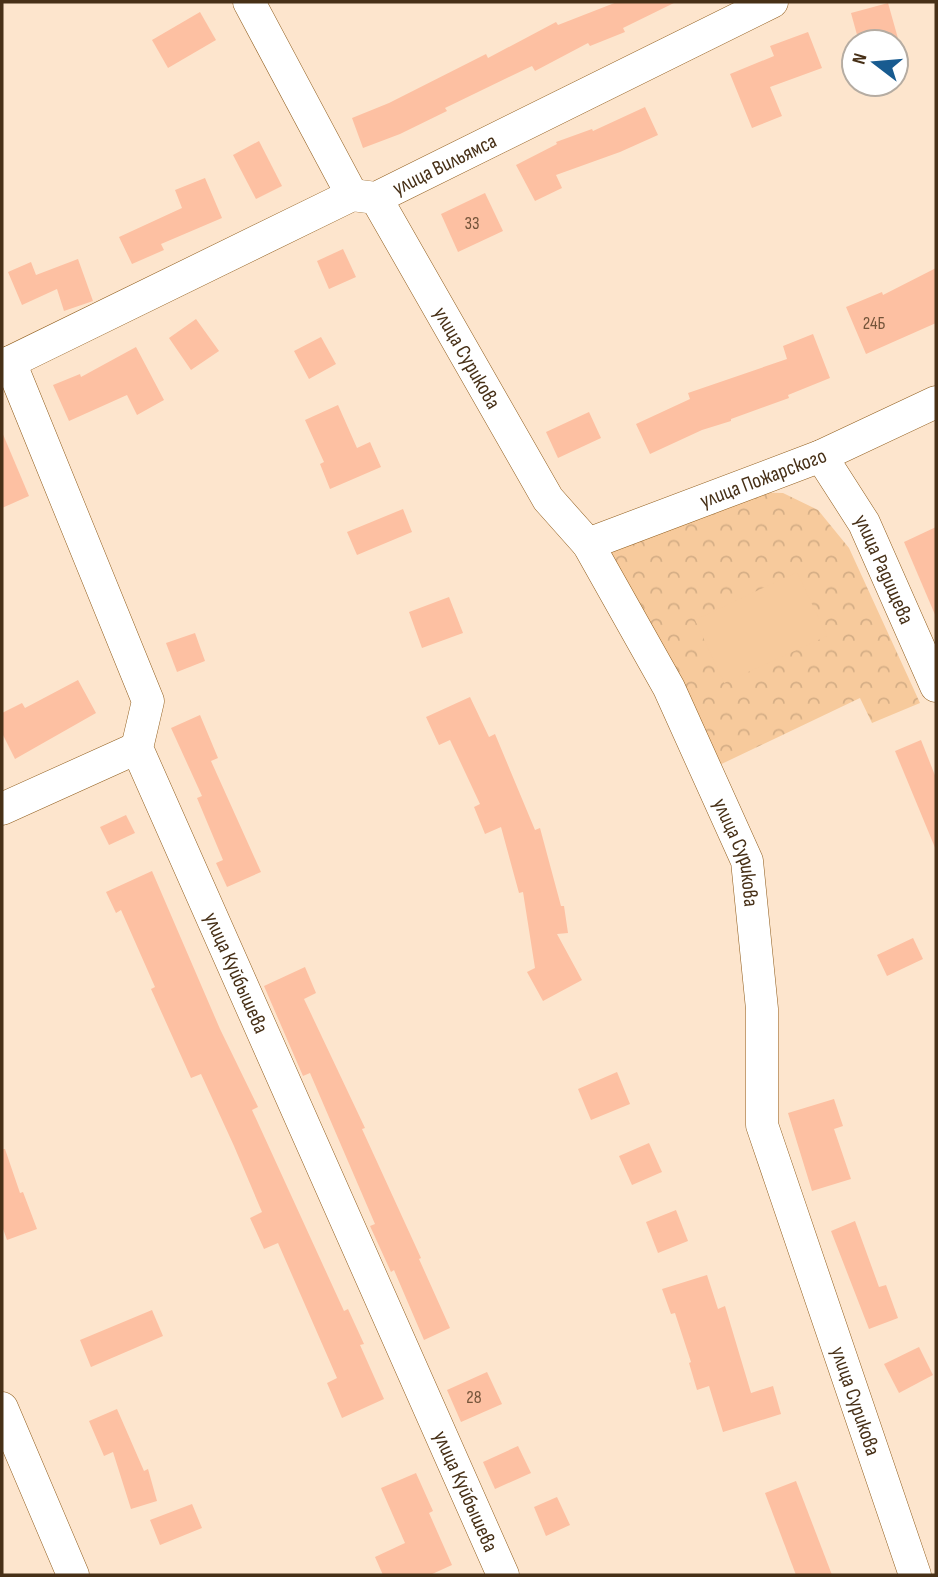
<svg xmlns="http://www.w3.org/2000/svg" width="938" height="1577" font-family="'Sofia Sans Condensed',sans-serif">
  <style>
    .park { fill: url(#park-crowns) }
    .pitch { fill: #f7ca9c }
    .building { fill: #fdc0a2 }
    .lines { fill: none; stroke-linecap: round; stroke-linejoin: round }
    .street-casing { stroke: #905d1c; stroke-width: 33 }
    .street { stroke: #fff; stroke-width: 32 }
    .labels { text-anchor: middle; stroke-width: 6; stroke-linejoin: round; paint-order: stroke }
    .number-label { font-size: 18px; fill: #74543a }
    .street-label { font-size: 21px; fill: #473017; stroke: #fff }
  </style>
  <defs>
    <pattern id="park-crowns" width="20" height="18" patternUnits="userSpaceOnUse" patternTransform="scale(1.75)"><rect width="20" height="18" fill="#f7ca9c"/><path d="M2 6a3 3 0 1 1 6 0M12 15a3 3 0 1 1 6 0" fill="none" stroke="#d5ae86"/></pattern>
  </defs>
  <rect width="100%" height="100%" fill="#fde5cd"/>
  <!-- park -->
  <polygon class="park" points="749,492 783,493 818,510 849,548 920,703 872,723 860,698 711,769 594,547"/>
  <!-- pitch -->
  <polygon class="pitch" points="797,572 827,636 724,683 695,620"/>
  <!-- building -->
  <g class="building">
    <polygon points="617,2 676,2 623,28 625,32 590,46 588,43 535,71 532,66 445,108 447,111 400,134 363,148 352,118 389,103 486,54 488,58 556,22 558,25"/>
    <polygon points="888,3 899,42 859,42 851,13"/>
    <polygon points="200,12 216,40 168,68 152,40"/>
    <polygon points="808,32 822,68 770,87 782,116 752,128 730,74 774,56 770,46"/>
    <polygon points="645,107 658,135 620,152 556,175 562,188 535,201 516,165 557,144 556,142 592,129 593,131"/>
    <polygon points="259,141 282,186 256,199 233,155"/>
    <polygon points="205,178 222,218 161,244 164,250 132,264 119,237 182,208 175,190"/>
    <polygon points="485,193 503,231 458,252 441,214"/>
    <polygon points="343,249 356,277 329,289 317,261"/>
    <polygon points="78,259 93,301 64,311 57,289 22,305 8,272 31,262 36,275"/>
    <polygon points="936,268 936,323 866,354 846,307 882,292 883,295"/>
    <polygon points="196,319 219,351 191,370 169,338"/>
    <polygon points="813,334 830,378 788,395 789,398 731,419 731,421 702,430 650,454 636,424 690,399 688,393 787,359 783,346"/>
    <polygon points="321,337 336,364 309,379 294,351"/>
    <polygon points="136,347 164,400 137,415 127,395 69,421 53,385 80,374 81,377"/>
    <polygon points="338,405 357,448 370,442 381,467 330,489 320,464 324,462 305,420"/>
    <polygon points="589,412 601,438 558,458 546,432"/>
    <polygon points="2,432 29,496 2,508"/>
    <polygon points="403,509 412,532 357,555 347,532"/>
    <polygon points="936,527 936,617 904,542"/>
    <polygon points="449,597 463,633 422,648 409,612"/>
    <polygon points="195,633 205,661 177,672 166,643"/>
    <polygon points="78,680 96,713 15,759 2,733 2,713 22,703 25,708"/>
    <polygon points="470,697 489,737 495,734 535,830 540,828 561,906 564,906 568,933 557,934 582,980 543,1001 527,972 535,968 523,892 519,893 501,827 485,834 474,807 480,804 450,740 439,745 426,717"/>
    <polygon points="200,715 218,758 211,761 261,872 227,887 216,863 223,860 197,798 202,796 171,728"/>
    <polygon points="921,740 936,778 936,850 895,751"/>
    <polygon points="126,815 135,833 109,845 100,827"/>
    <polygon points="152,871 220,1029 258,1107 252,1110 344,1311 348,1309 364,1344 360,1345 384,1399 342,1418 327,1383 337,1378 278,1243 264,1249 250,1218 262,1212 234,1146 201,1074 191,1078 151,989 155,987 121,910 116,913 106,892"/>
    <polygon points="913,938 923,959 887,976 877,955"/>
    <polygon points="305,967 316,993 304,999 365,1128 362,1129 421,1258 419,1259 450,1328 424,1340 394,1270 391,1272 370,1226 375,1224 310,1073 303,1076 264,986"/>
    <polygon points="617,1072 630,1104 591,1120 578,1089"/>
    <polygon points="834,1099 843,1126 834,1129 851,1179 812,1191 788,1113"/>
    <polygon points="649,1143 662,1172 632,1185 619,1156"/>
    <polygon points="2,1149 5,1149 20,1193 23,1192 37,1229 7,1240 2,1226"/>
    <polygon points="676,1210 688,1241 658,1253 646,1222"/>
    <polygon points="855,1221 879,1287 886,1285 898,1318 869,1329 831,1231"/>
    <polygon points="707,1275 718,1309 725,1306 751,1393 773,1386 781,1414 723,1432 709,1386 697,1390 689,1363 691,1362 675,1313 671,1314 662,1289"/>
    <polygon points="152,1310 163,1336 91,1367 80,1340"/>
    <polygon points="919,1347 933,1375 899,1393 884,1364"/>
    <polygon points="487,1372 502,1404 461,1422 447,1390"/>
    <polygon points="117,1409 144,1471 148,1469 157,1501 131,1509 113,1452 104,1456 89,1421"/>
    <polygon points="518,1446 531,1473 495,1489 483,1462"/>
    <polygon points="416,1473 433,1511 429,1513 452,1565 430,1575 383,1575 375,1557 405,1543 381,1488"/>
    <polygon points="796,1481 832,1575 796,1575 765,1493"/>
    <polygon points="557,1497 570,1525 546,1536 534,1507"/>
    <polygon points="192,1504 202,1528 160,1545 150,1520"/>
  </g>
  <g class="lines">
    <!-- street casing -->
    <g class="street-casing">
      <g id="street">
        <polyline points="249,2 352,195"/>
        <path id="s1" d="M 376,198 L 548,499 L 588,544 L 669,688 L 747,861 L 762,1009 L 762,1125 L 915,1575"/>
        <path id="s2" d="M 10,362 L 148,701 L 137,748 L 503,1575"/>
        <path id="s3" d="M 2,366 L 352,195 L 376,198 L 772,2"/>
        <path id="s4" d="M 821,456 L 864,523 L 936,686"/>
        <path id="s5" d="M 588,544 L 821,456 L 936,402"/>
        <polyline points="2,809 137,748"/>
        <polyline points="2,1408 73,1575"/>
      </g>
    </g>
    <!-- street -->
    <use href="#street" class="street"/>
  </g>
  <g class="labels">
    <!-- number labels -->
    <g class="number-label">
      <text x="472" y="229">33</text>
      <text x="874" y="329">24Б</text>
      <text x="474" y="1403">28</text>
    </g>
    <!-- street labels -->
    <g class="street-label">
      <text dy="7" stroke="none"><textPath href="#s3" startOffset="490">улица Вильямса</textPath></text>
      <text dy="7" stroke="none"><textPath href="#s1" startOffset="184">улица Сурикова</textPath></text>
      <text dy="7" stroke="none"><textPath href="#s5" startOffset="187">улица Пожарского</textPath></text>
      <text dy="7" stroke="none"><textPath href="#s4" startOffset="130">улица Радищева</textPath></text>
      <text dy="7" stroke="none"><textPath href="#s1" startOffset="751">улица Сурикова</textPath></text>
      <text dy="7" stroke="none"><textPath href="#s2" startOffset="660">улица Куйбышева</textPath></text>
      <text dy="7" stroke="none"><textPath href="#s1" startOffset="1318">улица Сурикова</textPath></text>
      <text dy="7" stroke="none"><textPath href="#s2" startOffset="1227">улица Куйбышева</textPath></text>
    </g>
  </g>
  <!-- border -->
  <rect width="938" height="1577" fill="none" stroke="#473017" stroke-width="7"/>
  <!-- north arrow -->
  <g transform="translate(875 63) rotate(286)"><circle r="33" fill="#ffffff" stroke="#b5aca2" stroke-width="2"/>
  <path d="M0-5L12 26L0 18L-12 26Z" fill="#185b90"/>
  <text y="-10" font-size="19" font-weight="bold" text-anchor="middle" fill="#473017">N</text>
  </g>
</svg>
